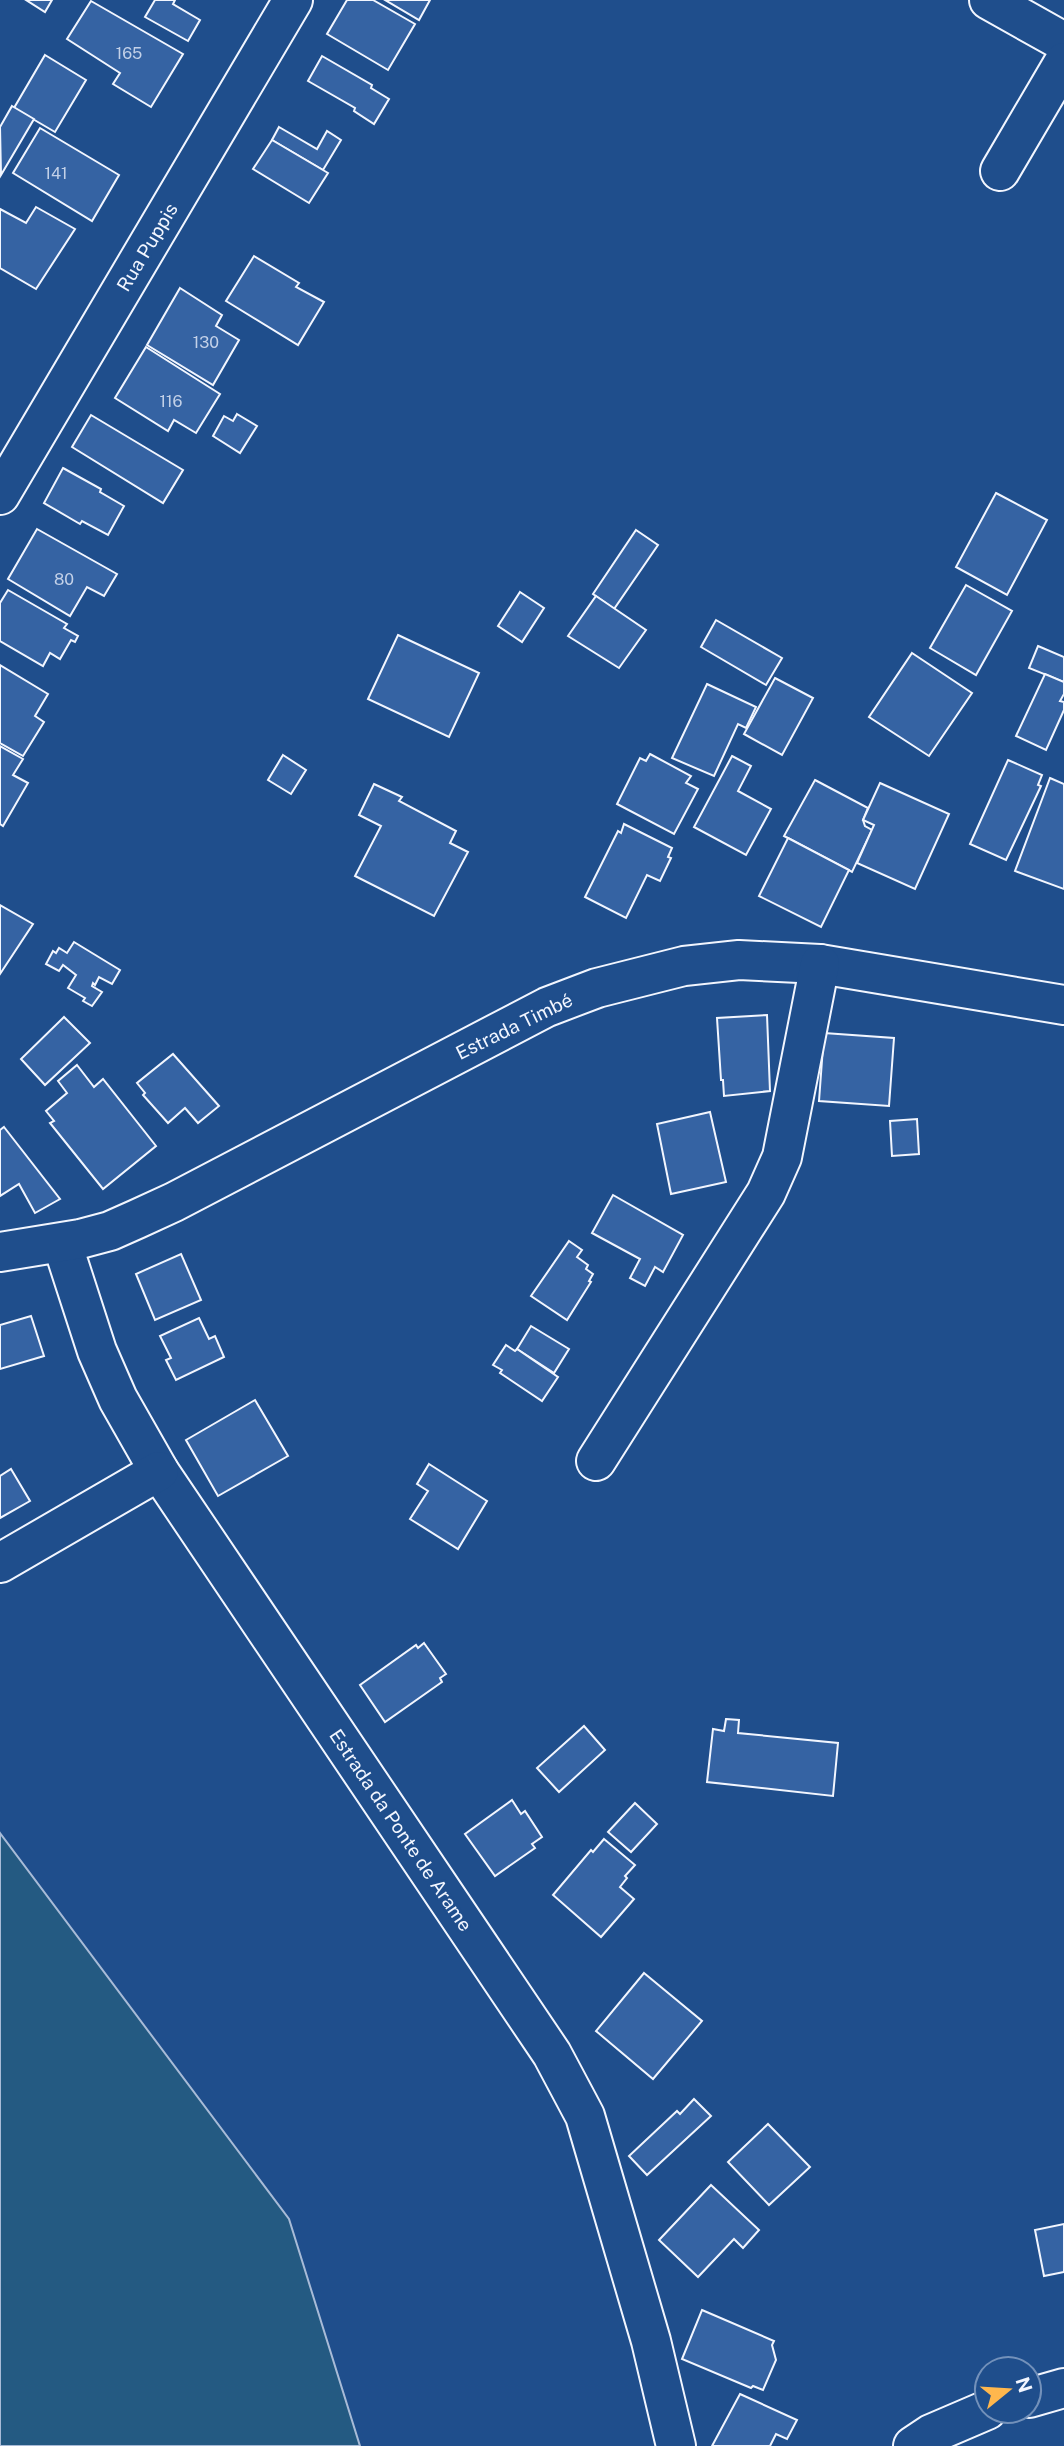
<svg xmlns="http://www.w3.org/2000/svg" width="1064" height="2446" font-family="'Public Sans',sans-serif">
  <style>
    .green { fill: #245a82; stroke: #a8bbd7; stroke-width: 2 }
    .building { fill: #3563a3; stroke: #f2f6ff; stroke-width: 2 }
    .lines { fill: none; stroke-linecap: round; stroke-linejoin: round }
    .minor-casing { stroke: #f2f6ff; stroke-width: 42 }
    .minor { stroke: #1f4e8c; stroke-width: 38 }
    .labels { text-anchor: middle; stroke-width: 5; stroke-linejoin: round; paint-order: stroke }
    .number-label { font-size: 16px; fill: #c3d1e8 }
    .street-label { font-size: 19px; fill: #f2f6ff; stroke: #1f4e8c }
  </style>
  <rect width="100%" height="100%" fill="#1f4e8c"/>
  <!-- green -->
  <polygon class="green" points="0,1833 289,2219 360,2446 0,2446"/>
  <!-- building -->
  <g class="building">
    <polygon points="26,0 52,0 45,12"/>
    <polygon points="155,0 175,0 173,4 200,20 188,41 145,17"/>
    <polygon points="347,0 373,0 415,24 388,70 327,34"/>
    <polygon points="385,0 430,0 419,20"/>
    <polygon points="91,1 183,54 151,107 113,84 120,73 67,39"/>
    <polygon points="45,55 86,80 55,132 14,108"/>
    <polygon points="322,56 372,85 371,88 389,99 374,124 354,111 355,108 308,81"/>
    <polygon points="12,106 34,119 1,175 0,127"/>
    <polygon points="279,127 317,149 327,131 341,140 323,170 272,140"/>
    <polygon points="40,128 119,175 92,221 13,173"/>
    <polygon points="272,140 328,173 309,203 253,169"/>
    <polygon points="36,207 75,229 36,289 0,268 0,209 26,223"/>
    <polygon points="254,256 299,283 296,287 324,302 298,345 226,301"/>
    <polygon points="180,288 222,315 216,326 239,340 213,385 147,345"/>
    <polygon points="146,347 220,394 196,433 174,420 168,431 115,398"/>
    <polygon points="237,414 257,426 240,453 213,436 224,416 233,421"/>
    <polygon points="91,415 183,470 163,503 72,447"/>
    <polygon points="63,468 101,489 100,492 124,506 108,535 82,521 80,524 44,503"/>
    <polygon points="996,493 1047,520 1007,595 956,567"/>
    <polygon points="37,529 117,574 104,596 87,587 70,616 8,579"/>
    <polygon points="636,530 658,545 614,609 593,594"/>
    <polygon points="966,585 1012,611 976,675 930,648"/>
    <polygon points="8,590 67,624 64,628 78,636 75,642 71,640 60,659 50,653 43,666 0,641 0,603"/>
    <polygon points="520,592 544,608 522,642 498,626"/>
    <polygon points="596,596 646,630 619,668 568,636"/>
    <polygon points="716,620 782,658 766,685 701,647"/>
    <polygon points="398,635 479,673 449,737 368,699"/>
    <polygon points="1038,646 1064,657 1064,682 1029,668"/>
    <polygon points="912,653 972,693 929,756 869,717"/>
    <polygon points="0,665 48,694 35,716 44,722 23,756 0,743"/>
    <polygon points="1045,674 1064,682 1064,694 1060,701 1064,702 1064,710 1046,750 1016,736"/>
    <polygon points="775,678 813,698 782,755 744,734"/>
    <polygon points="707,684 756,707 746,728 738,724 714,776 672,758"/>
    <polygon points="0,746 23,759 13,775 28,783 3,826 0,824"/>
    <polygon points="650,754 691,776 686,783 698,789 674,834 617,804 640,758 646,761"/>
    <polygon points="283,755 306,770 291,794 268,780"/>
    <polygon points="732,756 751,766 738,791 771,809 746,855 694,827"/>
    <polygon points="1008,760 1042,775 1038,785 1041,786 1006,860 970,844"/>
    <polygon points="1050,778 1064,784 1064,889 1015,871"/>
    <polygon points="815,780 868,808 863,820 865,826 872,830 852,872 784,836"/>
    <polygon points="880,783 949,814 915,889 857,863 874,825 863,820"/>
    <polygon points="374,784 402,797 399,801 456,831 450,843 468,852 434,916 355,876 381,826 359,815"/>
    <polygon points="624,824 672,848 668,857 671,858 660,881 647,875 626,918 585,897 618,831 621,833"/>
    <polygon points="788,838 849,870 821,927 759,896"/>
    <polygon points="0,905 33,924 0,974"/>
    <polygon points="74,942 120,970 112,984 99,977 95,985 93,983 92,986 102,992 92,1006 83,1001 85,998 68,988 76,975 63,965 59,971 46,964 53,951 56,953 59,948 67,953"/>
    <polygon points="767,1015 770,1091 724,1096 723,1080 721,1080 717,1018"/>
    <polygon points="64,1017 90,1043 45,1085 21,1059"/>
    <polygon points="824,1033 894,1038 889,1106 819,1101"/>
    <polygon points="173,1054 219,1106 198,1123 185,1108 168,1123 143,1095 145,1093 137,1083"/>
    <polygon points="77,1065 94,1087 103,1079 156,1146 103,1189 50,1123 54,1121 46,1111 67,1093 58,1081"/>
    <polygon points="710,1112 726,1182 671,1194 657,1124"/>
    <polygon points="917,1119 919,1154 892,1156 890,1121"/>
    <polygon points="4,1127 60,1199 35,1213 19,1184 0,1196 0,1130"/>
    <polygon points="613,1195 683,1235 663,1272 655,1267 645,1286 630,1278 640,1259 592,1233"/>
    <polygon points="569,1241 582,1250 577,1257 588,1265 586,1269 593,1274 589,1281 591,1282 567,1320 531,1296"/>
    <polygon points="181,1254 201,1300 155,1320 136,1274"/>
    <polygon points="31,1316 44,1356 0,1369 0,1325"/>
    <polygon points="199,1318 209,1339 215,1336 224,1357 176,1380 166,1360 171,1358 160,1336"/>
    <polygon points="531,1326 569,1349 554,1373 517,1349"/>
    <polygon points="506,1345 515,1351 517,1349 558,1377 542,1401 500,1373 502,1370 493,1365"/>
    <polygon points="255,1400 288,1456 218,1496 186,1440"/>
    <polygon points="429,1464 487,1501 458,1549 410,1519 428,1491 417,1484"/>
    <polygon points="11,1469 30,1501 0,1518 0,1476"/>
    <polygon points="424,1643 446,1674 440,1678 442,1682 385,1722 360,1685 416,1645 418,1648"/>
    <polygon points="726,1719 739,1720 738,1733 838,1743 833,1796 707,1782 713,1729 724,1731"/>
    <polygon points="584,1726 605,1750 559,1792 537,1768"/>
    <polygon points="512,1800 521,1814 525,1811 542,1837 532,1844 535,1848 495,1876 465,1834"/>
    <polygon points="635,1803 657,1824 631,1852 608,1832"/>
    <polygon points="604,1839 635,1865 625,1876 627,1878 620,1887 634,1899 601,1937 553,1895 591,1850 593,1852"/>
    <polygon points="644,1973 702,2021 653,2079 596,2031"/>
    <polygon points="694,2099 711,2116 647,2175 629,2156 677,2111 680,2114"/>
    <polygon points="768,2124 810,2167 769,2205 728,2162"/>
    <polygon points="711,2185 759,2230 743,2248 734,2239 698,2277 659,2240"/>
    <polygon points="1064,2224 1064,2272 1044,2276 1035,2230"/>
    <polygon points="702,2310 774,2341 772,2345 776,2360 763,2390 753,2386 751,2388 682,2359"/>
    <polygon points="740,2394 797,2420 787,2439 776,2434 770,2446 712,2446"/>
  </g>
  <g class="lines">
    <!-- minor casing -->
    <g class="minor-casing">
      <g id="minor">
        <polyline points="989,0 1064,42"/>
        <polyline points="1000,171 1064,62"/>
        <polyline points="0,495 293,0"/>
        <polyline points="62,1243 97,1351 118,1399 159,1471 552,2054 585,2116 651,2341 676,2446"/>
        <polyline points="0,1252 80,1239 110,1231 137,1219 174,1202 547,1007 597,988 684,966 739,960 820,964 1064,1005"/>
        <polyline points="596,1461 766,1193 782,1157 820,964"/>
        <polyline points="0,1563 159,1471"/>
        <polyline points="1029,2398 1064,2388"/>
        <polyline points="913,2446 931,2434 987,2410"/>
      </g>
    </g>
    <!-- minor -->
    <use href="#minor" class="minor"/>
  </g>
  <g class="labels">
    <!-- number labels -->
    <g class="number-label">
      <text x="129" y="59">165</text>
      <text x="56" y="179">141</text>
      <text x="206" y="348">130</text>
      <text x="171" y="407">116</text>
      <text x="64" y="585">80</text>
    </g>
    <!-- street labels -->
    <g class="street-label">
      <text transform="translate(147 247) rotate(-59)" y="7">Rua Puppis</text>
      <text transform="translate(514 1026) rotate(-26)" y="7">Estrada Timbé</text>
      <text transform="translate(401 1830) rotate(56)" y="7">Estrada da Ponte de Arame</text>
    </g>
  </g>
  <!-- north arrow -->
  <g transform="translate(1008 2390) rotate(72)"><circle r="33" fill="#1f4e8c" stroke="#7391ba" stroke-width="2"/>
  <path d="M0-5L12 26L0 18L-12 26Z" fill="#ffb74d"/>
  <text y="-10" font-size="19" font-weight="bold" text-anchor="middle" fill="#f2f6ff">N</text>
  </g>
</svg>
